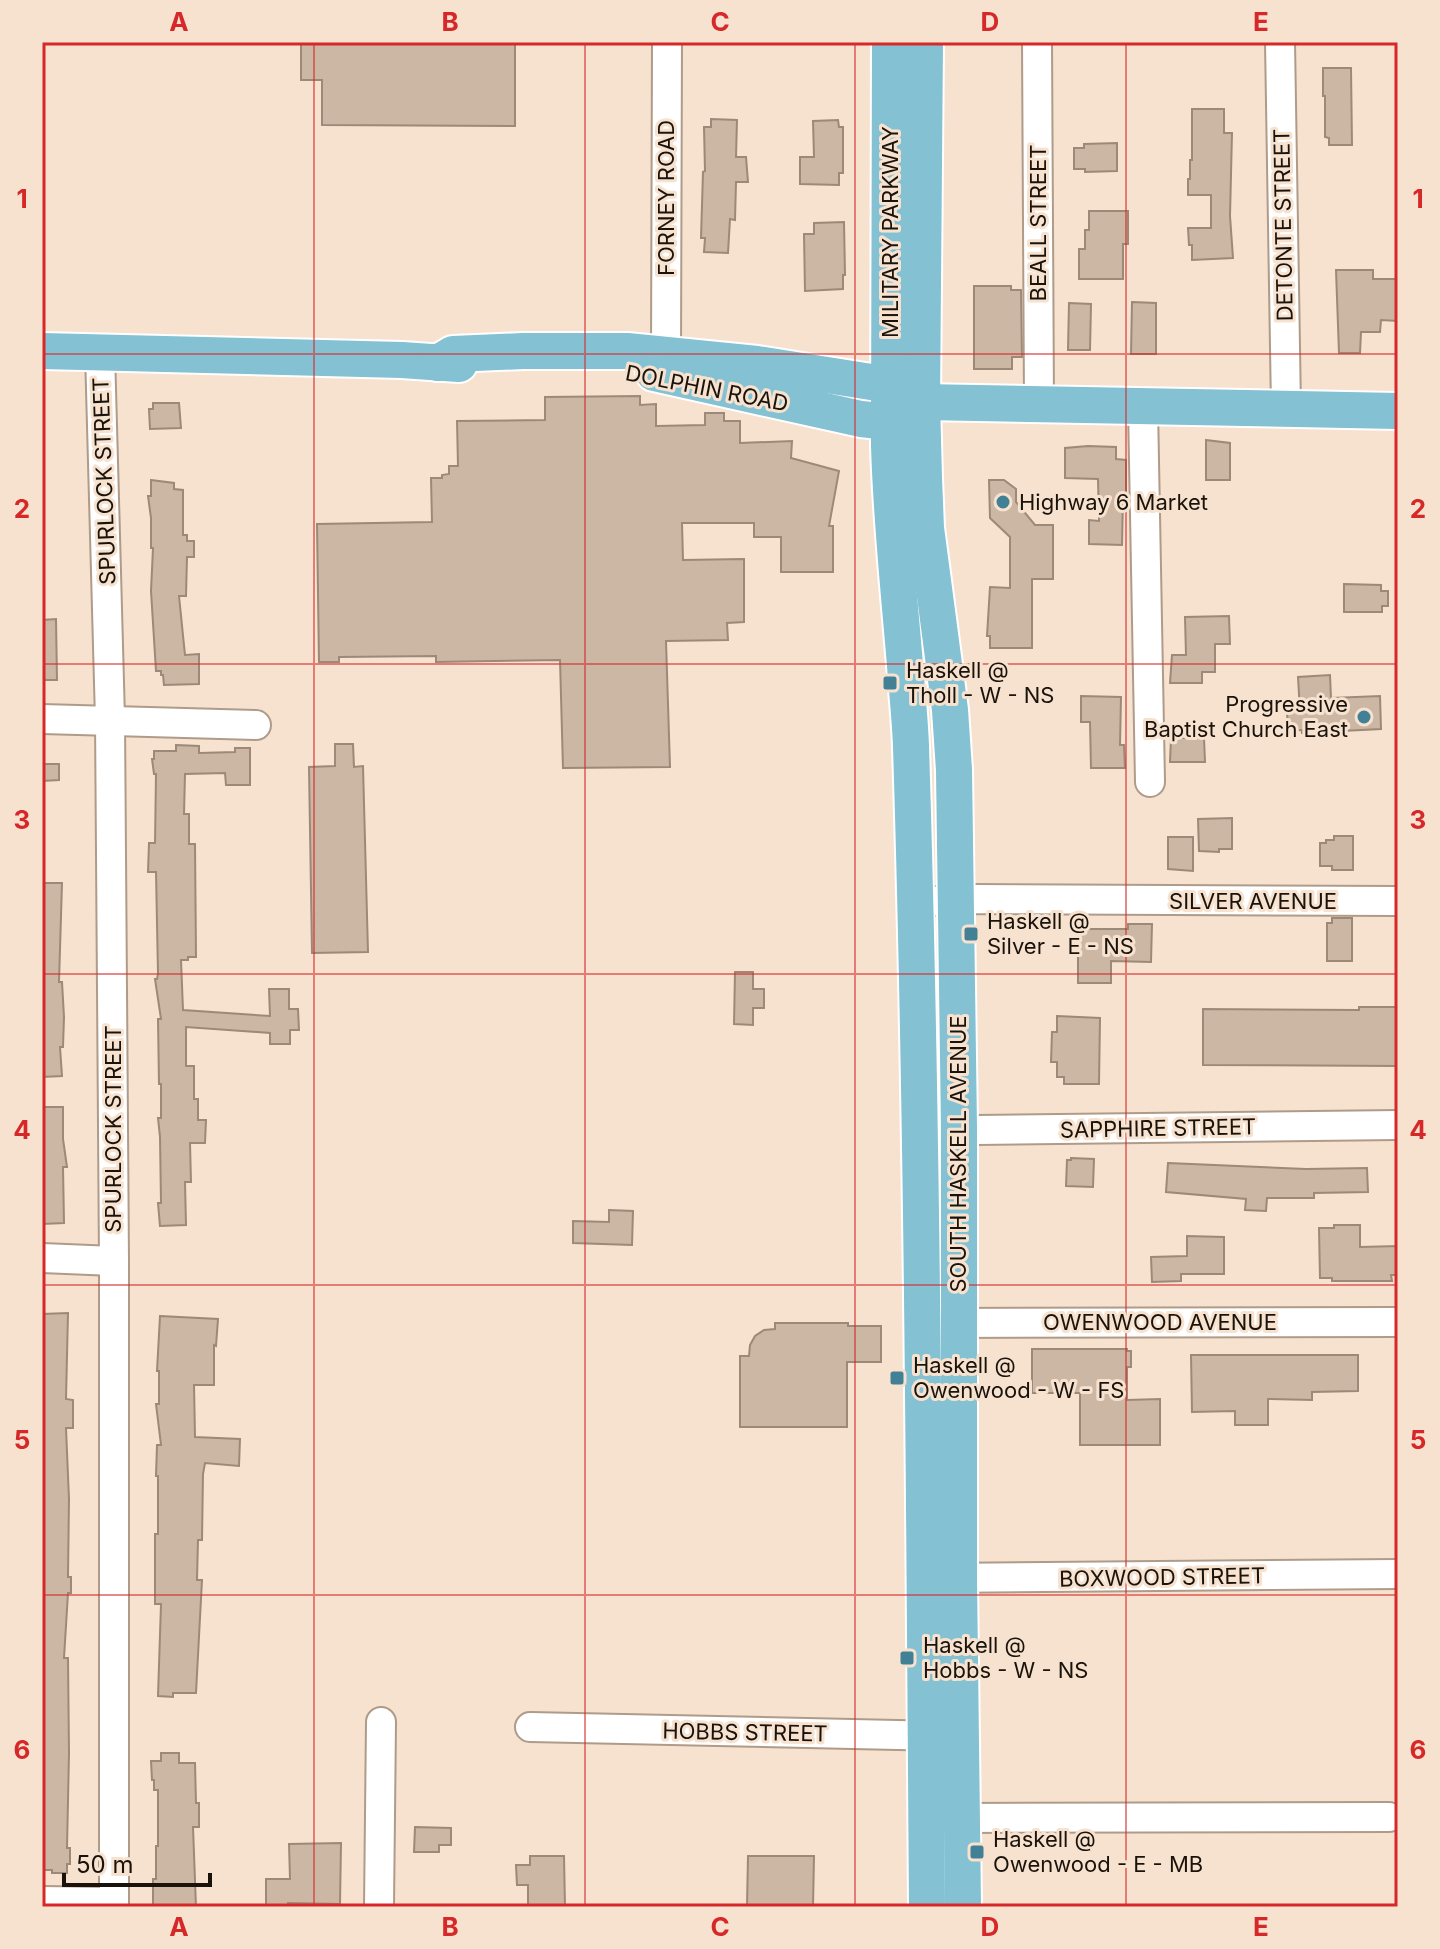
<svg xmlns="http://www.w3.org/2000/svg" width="1440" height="1949" font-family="Inter,sans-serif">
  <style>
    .building { fill: #cbb7a4; stroke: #9c8977; stroke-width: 2 }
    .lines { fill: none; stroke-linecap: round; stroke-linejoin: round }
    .minor-casing { stroke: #af9b89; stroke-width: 32 }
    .major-casing { stroke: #fff; stroke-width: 40 }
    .minor { stroke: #fff; stroke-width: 28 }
    .major { stroke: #83c1d3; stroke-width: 36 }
    .grid { fill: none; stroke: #d62828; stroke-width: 2; stroke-opacity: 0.55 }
    .poi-dot { fill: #418095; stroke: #f7e2cf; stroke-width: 3 }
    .labels { text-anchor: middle; stroke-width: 6; stroke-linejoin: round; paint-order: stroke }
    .street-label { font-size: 22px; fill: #1a130c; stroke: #f7e2cf }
    .poi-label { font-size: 22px; fill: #1a130c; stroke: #f7e2cf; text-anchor: start }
    .neatline { fill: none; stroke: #d62828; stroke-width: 3 }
    .grid-label { font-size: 26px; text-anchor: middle; font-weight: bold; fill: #d62828 }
  </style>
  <rect width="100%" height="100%" fill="#f7e2cf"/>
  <!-- building -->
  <g class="building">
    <polygon points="301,42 515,42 515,126 322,125 322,80 301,80"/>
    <polygon points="1323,68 1351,68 1352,145 1329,145 1329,138 1325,137 1325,96 1323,96"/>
    <polygon points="1192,109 1224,109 1224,133 1232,133 1230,216 1233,258 1192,260 1192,245 1189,245 1188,228 1211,228 1211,195 1188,195 1188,179 1190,179 1190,160 1192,160"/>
    <polygon points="711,119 737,120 736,157 746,157 748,182 736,182 735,220 730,219 728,253 704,252 705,238 701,238 703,172 705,171 704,127 711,127"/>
    <polygon points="838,120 839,127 843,127 843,173 839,173 839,185 800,184 800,157 814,157 813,121"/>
    <polygon points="1117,143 1117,171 1085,172 1085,169 1074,169 1074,148 1084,148 1084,144"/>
    <polygon points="1089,211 1128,211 1128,244 1123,244 1123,279 1079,279 1079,249 1085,249 1085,230 1089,230"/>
    <polygon points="844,222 845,275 843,275 843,289 805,291 804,234 814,234 814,223"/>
    <polygon points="1336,270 1373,270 1373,279 1398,279 1398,321 1381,320 1380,332 1361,332 1360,353 1339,353"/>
    <polygon points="974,286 1011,286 1011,290 1021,290 1022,357 1012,357 1012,369 974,369"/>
    <polygon points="1132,302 1156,303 1156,354 1131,354"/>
    <polygon points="1069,303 1091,304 1090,350 1068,350"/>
    <polygon points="640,396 640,405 656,404 656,426 705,425 705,413 724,413 724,421 740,421 740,443 792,441 791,458 839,471 829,526 833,526 833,572 781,572 781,537 754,537 754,523 682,523 683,560 744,559 744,622 727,623 728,640 666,641 670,767 563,768 560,660 436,662 436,656 339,657 339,662 319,662 317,524 432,522 431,478 442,478 442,475 449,474 449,466 458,466 457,421 545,420 545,397"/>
    <polygon points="153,403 179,403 181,428 150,429 149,409 153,409"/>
    <polygon points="1206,440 1230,443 1230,480 1206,480"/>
    <polygon points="1088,446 1116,447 1116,459 1126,460 1126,497 1123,497 1122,545 1089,544 1089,520 1099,521 1098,479 1065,478 1065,448"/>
    <polygon points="151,480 174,483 174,489 183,490 183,535 187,535 187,541 194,541 194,557 187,557 186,596 179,596 185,655 199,654 199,684 164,685 163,675 161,675 161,671 156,671 151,591 153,548 151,548 151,518 148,496 151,496"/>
    <polygon points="989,480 1004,480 1016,489 1016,502 1035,525 1053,525 1053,579 1032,579 1032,648 990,648 990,636 987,636 990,587 1010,588 1010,537 990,518"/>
    <polygon points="1344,584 1381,585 1381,591 1388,591 1388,606 1382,606 1382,612 1344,612"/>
    <polygon points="1229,616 1230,644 1215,644 1215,672 1202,672 1202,683 1170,683 1172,655 1186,655 1185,617"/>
    <polygon points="56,619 57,680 42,680 42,620"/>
    <polygon points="1330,675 1331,698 1380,696 1381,729 1302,733 1302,730 1288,731 1287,711 1300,711 1298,677"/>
    <polygon points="1081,696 1121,697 1120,745 1124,745 1125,768 1091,768 1090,722 1081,722"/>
    <polygon points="1171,738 1204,738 1205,762 1170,762"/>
    <polygon points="335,744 353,744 354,767 363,766 368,952 312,953 309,767 335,766"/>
    <polygon points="176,745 199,746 199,753 235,752 235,748 250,748 250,785 226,785 225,773 185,774 184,814 189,814 189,844 195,844 196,957 188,957 188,960 181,960 183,1010 270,1016 269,989 289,989 289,1009 298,1009 299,1030 290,1030 290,1044 270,1044 270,1033 186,1027 186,1066 194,1066 194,1099 198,1099 198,1120 206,1120 205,1143 190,1143 191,1182 185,1182 186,1225 160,1226 158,1203 161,1203 160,1137 158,1118 161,1118 161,1084 159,1084 158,1019 161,1019 155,979 157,979 158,974 156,872 148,872 149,843 155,843 156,774 154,774 152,759 154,759 154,751 176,751"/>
    <polygon points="42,764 59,764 59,780 42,781"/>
    <polygon points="1232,818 1232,849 1219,849 1219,852 1199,851 1198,819"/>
    <polygon points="1334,836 1353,836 1353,870 1332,870 1332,866 1320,866 1320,843 1326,843 1326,840 1334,840"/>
    <polygon points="1168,837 1193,837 1193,871 1168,869"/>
    <polygon points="42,883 62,883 59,982 62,982 64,1017 63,1047 60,1047 62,1076 42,1077"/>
    <polygon points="1332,918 1352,918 1352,961 1327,961 1327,923 1332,923"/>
    <polygon points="1128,924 1152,924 1151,962 1111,961 1111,983 1078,983 1078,929 1128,929"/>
    <polygon points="735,972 753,972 753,989 764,989 764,1008 753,1008 753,1025 734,1024"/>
    <polygon points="1359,1007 1398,1007 1398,1066 1203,1065 1203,1009 1359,1010"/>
    <polygon points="1057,1016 1100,1018 1099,1084 1064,1084 1064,1077 1057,1077 1057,1062 1051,1062 1052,1032 1057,1032"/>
    <polygon points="42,1107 63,1107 63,1139 67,1167 63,1167 64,1223 42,1224"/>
    <polygon points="1071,1158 1094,1159 1093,1187 1066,1186 1067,1160 1071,1160"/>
    <polygon points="1168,1163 1306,1169 1367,1168 1368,1192 1314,1193 1314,1198 1267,1198 1266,1211 1245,1210 1246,1199 1166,1192"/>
    <polygon points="609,1210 633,1211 632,1245 573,1243 573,1221 609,1222"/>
    <polygon points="1334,1225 1360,1225 1360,1247 1398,1246 1398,1275 1391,1275 1392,1281 1332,1281 1332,1278 1320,1278 1319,1228 1334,1228"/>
    <polygon points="1187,1236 1224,1237 1224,1274 1181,1274 1181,1281 1152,1282 1151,1257 1187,1256"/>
    <polygon points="68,1313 66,1399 73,1400 73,1428 66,1428 69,1499 68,1577 71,1577 71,1593 68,1593 64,1658 68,1658 69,1753 67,1848 70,1848 70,1864 67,1864 67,1873 52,1873 52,1870 42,1870 42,1314"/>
    <polygon points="160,1316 218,1319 216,1346 214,1345 214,1385 194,1385 195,1437 240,1439 239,1466 205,1463 203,1474 202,1540 198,1540 197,1580 202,1580 196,1693 173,1693 173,1697 158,1696 161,1604 155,1604 155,1534 158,1534 158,1476 156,1476 157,1445 161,1445 156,1404 159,1404 159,1371 157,1371"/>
    <polygon points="775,1323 848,1323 848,1326 881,1326 881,1362 847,1362 847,1427 740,1427 740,1356 749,1356 750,1345 755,1336 764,1330 775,1329"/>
    <polygon points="1032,1349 1127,1349 1127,1351 1131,1351 1131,1367 1127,1367 1127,1400 1160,1399 1160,1445 1080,1445 1080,1393 1032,1393"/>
    <polygon points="1191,1355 1358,1355 1358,1391 1312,1392 1312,1400 1268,1399 1268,1425 1235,1425 1235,1411 1192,1412"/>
    <polygon points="161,1753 179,1753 179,1763 195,1763 196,1803 199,1803 199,1827 193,1827 196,1907 153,1907 153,1879 156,1879 156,1846 158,1846 158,1790 154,1790 154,1780 152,1780 151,1761 161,1761"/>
    <polygon points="415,1827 451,1828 451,1845 439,1845 439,1852 414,1852"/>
    <polygon points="341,1843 340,1904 288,1903 288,1905 266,1905 266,1879 290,1879 289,1844"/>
    <polygon points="530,1856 564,1856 565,1907 528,1907 528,1885 517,1885 516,1865 530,1865"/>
    <polygon points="748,1856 814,1856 813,1907 747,1907"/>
  </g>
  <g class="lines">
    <!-- minor casing -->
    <g class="minor-casing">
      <g id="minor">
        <polyline points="1037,42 1039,404"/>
        <polyline points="1280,42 1286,408"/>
        <polyline points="100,352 110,719 114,1261 114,1907"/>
        <polyline points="666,354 667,42"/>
        <polyline points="1143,407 1150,782"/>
        <polyline points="42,719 256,725"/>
        <polyline points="916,902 974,899 1398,901"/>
        <polyline points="919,1125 976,1130 1398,1125"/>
        <polyline points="42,1258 114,1261"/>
        <polyline points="939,1323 1398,1322"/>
        <polyline points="939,1578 1398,1574"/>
        <polyline points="530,1727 943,1736"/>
        <polyline points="962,1818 1389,1817"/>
        <polyline points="42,1901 114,1902"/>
        <polyline points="379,1907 381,1722"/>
      </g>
    </g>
    <!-- major casing -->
    <g class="major-casing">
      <g id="major">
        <path d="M 890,42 L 889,445 C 891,519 899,592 905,665 C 907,692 910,719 911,746 C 923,1133 924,1520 927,1907"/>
        <polyline points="925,42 922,402 924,478 926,528 950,710 954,770 959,1128 959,1579 963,1907"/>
        <polyline points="42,351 402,360 459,364"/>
        <polyline points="438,363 453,354 523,351 627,351 757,364 890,385 922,402 1398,411"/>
        <polyline points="654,373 861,419 889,422 907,411"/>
      </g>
    </g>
    <!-- minor -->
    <use href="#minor" class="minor"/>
    <!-- major -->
    <use href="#major" class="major"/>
  </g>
  <!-- grid -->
  <path class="grid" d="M 314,42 L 314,1907M 585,42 L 585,1907M 855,42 L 855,1907M 1126,42 L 1126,1907M 42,354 L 1398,354M 42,664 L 1398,664M 42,974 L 1398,974M 42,1285 L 1398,1285M 42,1595 L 1398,1595"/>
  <!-- markers -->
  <g class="poi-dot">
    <circle cx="1003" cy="502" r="8"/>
    <rect x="882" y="675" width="16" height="16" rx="4"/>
    <circle cx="1364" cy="717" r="8"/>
    <rect x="963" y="926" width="16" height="16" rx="4"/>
    <rect x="889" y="1370" width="16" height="16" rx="4"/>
    <rect x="899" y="1650" width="16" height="16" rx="4"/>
    <rect x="969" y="1844" width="16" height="16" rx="4"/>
  </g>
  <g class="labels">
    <!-- street labels -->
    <g class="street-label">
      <text transform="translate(666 198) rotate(-90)" y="8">FORNEY ROAD</text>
      <text transform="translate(1038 223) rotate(-90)" y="8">BEALL STREET</text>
      <text transform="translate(1283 225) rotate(-91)" y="8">DETONTE STREET</text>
      <text transform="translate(890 232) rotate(-90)" y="8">MILITARY PARKWAY</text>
      <text transform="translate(707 388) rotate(11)" y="8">DOLPHIN ROAD</text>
      <text transform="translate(104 481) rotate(-92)" y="8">SPURLOCK STREET</text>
      <text x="1253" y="909">SILVER AVENUE</text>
      <text transform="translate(1158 1128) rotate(-1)" y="8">SAPPHIRE STREET</text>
      <text transform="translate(113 1129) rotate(-90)" y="8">SPURLOCK STREET</text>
      <text transform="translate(958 1154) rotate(-90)" y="8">SOUTH HASKELL AVENUE</text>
      <text x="1160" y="1330">OWENWOOD AVENUE</text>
      <text transform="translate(1162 1577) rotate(-1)" y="8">BOXWOOD STREET</text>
      <text transform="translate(745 1732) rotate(1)" y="8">HOBBS STREET</text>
    </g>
    <!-- poi labels -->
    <g class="poi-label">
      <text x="1019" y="510">Highway 6 Market</text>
      <text x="906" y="678">Haskell @<tspan x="906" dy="25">Tholl - W - NS</tspan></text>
      <text x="1348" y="712" text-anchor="end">Progressive<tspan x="1348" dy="25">Baptist Church East</tspan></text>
      <text x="987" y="929">Haskell @<tspan x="987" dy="25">Silver - E - NS</tspan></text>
      <text x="913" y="1373">Haskell @<tspan x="913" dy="25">Owenwood - W - FS</tspan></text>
      <text x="923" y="1653">Haskell @<tspan x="923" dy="25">Hobbs - W - NS</tspan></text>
      <text x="993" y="1847">Haskell @<tspan x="993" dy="25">Owenwood - E - MB</tspan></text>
    </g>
  </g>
  <!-- border -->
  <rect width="1440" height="1949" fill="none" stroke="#f7e2cf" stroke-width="88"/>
  <!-- scale -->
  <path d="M64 1873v12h146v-12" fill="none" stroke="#1a130c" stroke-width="4"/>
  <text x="76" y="1873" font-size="24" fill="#1a130c" stroke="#f7e2cf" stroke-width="6" paint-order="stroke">50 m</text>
  <rect x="44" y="44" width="1352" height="1861" class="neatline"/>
  <g class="grid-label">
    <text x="179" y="31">A</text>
    <text x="450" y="31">B</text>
    <text x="720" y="31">C</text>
    <text x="990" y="31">D</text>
    <text x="1261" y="31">E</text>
    <text x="22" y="208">1</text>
    <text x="1418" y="208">1</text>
    <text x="22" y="518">2</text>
    <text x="1418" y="518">2</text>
    <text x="22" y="829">3</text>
    <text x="1418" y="829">3</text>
    <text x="22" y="1139">4</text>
    <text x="1418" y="1139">4</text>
    <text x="22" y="1449">5</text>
    <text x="1418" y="1449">5</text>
    <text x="22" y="1759">6</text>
    <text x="1418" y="1759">6</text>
    <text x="179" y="1936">A</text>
    <text x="450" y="1936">B</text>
    <text x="720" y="1936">C</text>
    <text x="990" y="1936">D</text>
    <text x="1261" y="1936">E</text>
  </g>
</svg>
